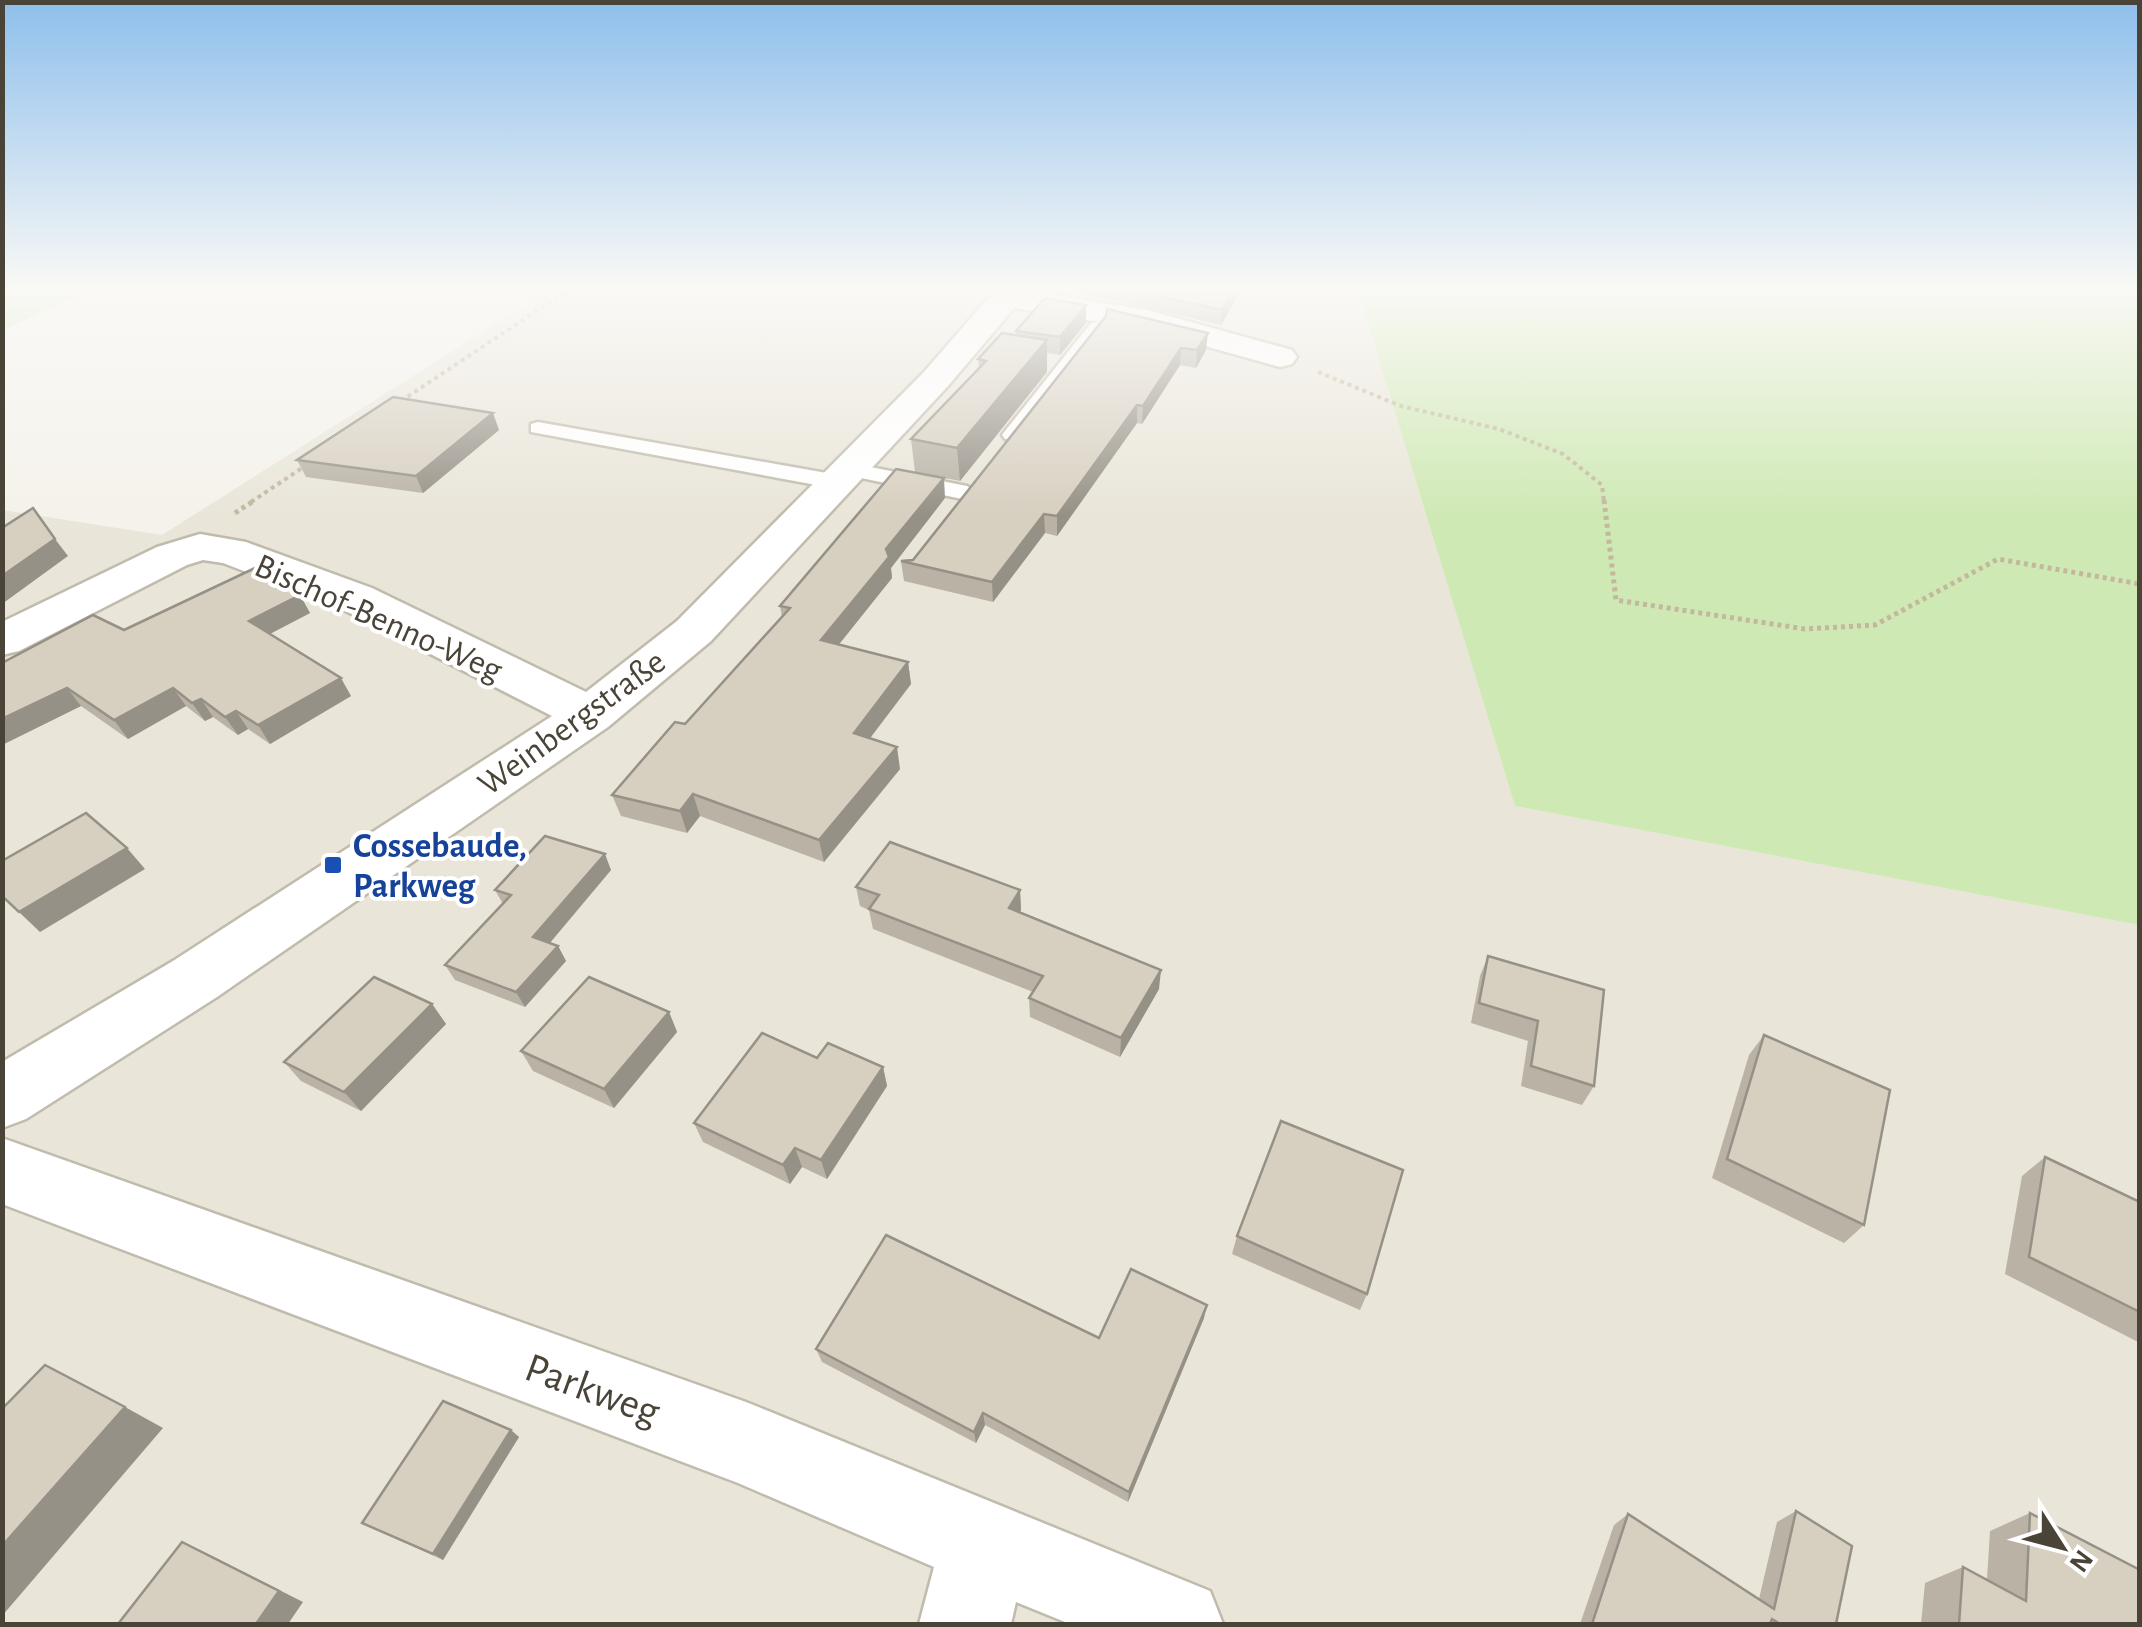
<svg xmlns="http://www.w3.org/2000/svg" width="2142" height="1627" font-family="'Alegreya Sans',sans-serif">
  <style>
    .residential { fill: #e9e5d9 }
    .green { fill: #cfe9b4 }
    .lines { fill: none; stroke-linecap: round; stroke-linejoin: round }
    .service-casing { stroke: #c1bbad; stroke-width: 5 }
    .minor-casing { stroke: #c1bbad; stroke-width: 5 }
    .path-far1 { stroke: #c3b79e; stroke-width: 4; stroke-dasharray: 4 4; stroke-linecap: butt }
    .path { stroke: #c3b79e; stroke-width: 5; stroke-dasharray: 4 4; stroke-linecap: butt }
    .service { fill: #fff; fill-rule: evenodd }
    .minor { fill: #fff; fill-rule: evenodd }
    .wall { fill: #b9b2a5 }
    .shaded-wall { fill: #969186 }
    .building { fill: #d7cfc0; stroke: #969186; stroke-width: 2.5 }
    .transit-dot { fill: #1a4fb4; stroke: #fff; stroke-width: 4 }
    .labels { text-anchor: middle; stroke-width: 8; stroke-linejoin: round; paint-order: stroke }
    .street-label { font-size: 35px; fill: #4a4338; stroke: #fff }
    .transit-label { font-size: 35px; font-weight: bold; fill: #164399; stroke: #fff; text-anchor: start }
    .near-street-label { font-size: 42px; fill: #4a4338; stroke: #fff }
  </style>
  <rect width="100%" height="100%" fill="#f5f2eb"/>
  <!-- residential -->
  <polygon class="residential" points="552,288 1357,288 1515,806 2139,925 2139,1624 3,1624 2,510 162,535"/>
  <!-- green -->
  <g class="green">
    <polygon points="2,288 98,288 3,330"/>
    <polygon points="1357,288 2139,288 2139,925 1515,806"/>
  </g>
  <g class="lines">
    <!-- service casing -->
    <g class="service-casing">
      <g id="service">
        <polygon points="1097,322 1106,327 1019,439 1005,439 1002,435 1005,431 1091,323"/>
        <polygon points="538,422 838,475 849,482 838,489 531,432 531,424"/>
        <polygon points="850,463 967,486 978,493 967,500 842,474 839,469 842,464"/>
      </g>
    </g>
    <!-- minor casing -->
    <g class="minor-casing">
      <g id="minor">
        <polygon points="997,288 1030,288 1028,291 1147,310 1292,350 1297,357 1292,364 1280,367 1147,330 1014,308 948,386 711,641 608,727 217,997 26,1119 2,1128 2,1062 173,961 552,716 340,608 223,563 203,560 187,565 19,651 2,655 2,622 157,547 200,534 246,542 372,588 586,692 677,621 924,372"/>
        <polygon points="2,1138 746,1402 1210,1591 1223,1624 1070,1624 1016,1602 1011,1624 919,1624 934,1567 738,1483 2,1204"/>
      </g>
    </g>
    <!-- path-far1 -->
    <g class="path-far1">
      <polyline points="926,288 957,292"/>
      <polyline points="1318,372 1401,406 1499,429 1563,454 1602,485 1604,502"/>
      <polyline points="401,401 571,288"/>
      <polyline points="251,502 308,464"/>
    </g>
    <!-- path -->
    <g class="path">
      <polyline points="1604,500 1616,600 1805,629 1875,625 1998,559 2140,584"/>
      <polyline points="235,513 255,500"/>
    </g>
    <!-- service -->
    <use href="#service" class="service"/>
    <!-- minor -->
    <use href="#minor" class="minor"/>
  </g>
  <!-- wall -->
  <g class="wall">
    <polygon points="1068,288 1241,288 1240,292 1221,325 1068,290"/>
    <polygon points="1106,316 1206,350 1196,368 1180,365 1142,424 1137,423 1057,536 1045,533 993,602 904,581 901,561 913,560"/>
    <polygon points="1086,323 1060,355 1047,353 1047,372 960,481 915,472 911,439 979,369 978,359 1016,335 1016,331"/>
    <polygon points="499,430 423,493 306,477 297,460"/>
    <polygon points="945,498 891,568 892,578 838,645 908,662 911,684 870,738 900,769 824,862 700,816 687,833 621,816 612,795 685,724 782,617 780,606"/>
    <polygon points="300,595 310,613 270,634 351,696 270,744 248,729 238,735 213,717 205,721 186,706 128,739 81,706 2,745 2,663 124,630"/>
    <polygon points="611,870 550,943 558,946 566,961 525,1007 455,980 445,965 503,904 495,890"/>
    <polygon points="856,887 1020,890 1021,910 1020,912 1159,989 1120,1057 1030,1017 1029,998 1033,992 873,929 869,910 860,906"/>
    <polygon points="1488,956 1594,1086 1582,1105 1521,1086 1528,1041 1471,1023 1480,976"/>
    <polygon points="432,1004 446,1024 361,1111 301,1081 284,1062"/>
    <polygon points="669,1012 677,1032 614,1108 533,1071 521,1051"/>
    <polygon points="1764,1035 1864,1225 1844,1243 1712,1178 1749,1055"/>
    <polygon points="817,1058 883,1067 887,1086 827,1179 802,1167 790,1184 703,1142 694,1123"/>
    <polygon points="2045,1157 2140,1202 2140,1343 2005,1274 2022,1176"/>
    <polygon points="1237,1236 1367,1294 1360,1310 1232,1254"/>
    <polygon points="1204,1318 1128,1502 985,1425 976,1443 822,1362 816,1349 1099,1338"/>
    <polygon points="519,1437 443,1560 362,1523"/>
    <polygon points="1796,1511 1836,1624 1580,1624 1614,1525 1628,1514 1759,1599 1777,1522"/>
    <polygon points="2030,1513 2140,1624 1921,1624 1925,1583 1963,1567 1987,1579 1990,1531"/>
  </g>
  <!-- shaded-wall -->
  <g class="shaded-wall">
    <polygon points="1236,288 1241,288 1240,292 1221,325 1222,310"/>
    <polygon points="1086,305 1086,323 1060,355 1060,337"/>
    <polygon points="1208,333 1206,350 1196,368 1197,350"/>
    <polygon points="1047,340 1047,372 960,481 957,448"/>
    <polygon points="1181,348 1180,365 1142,424 1143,406"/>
    <polygon points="1137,405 1137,423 1057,536 1057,516"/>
    <polygon points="493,413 499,430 423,493 416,476"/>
    <polygon points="944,478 945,498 891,568 892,578 825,662 821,640 886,549"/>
    <polygon points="1044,514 1045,533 993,602 992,582"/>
    <polygon points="55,539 68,556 2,604 2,576"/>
    <polygon points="300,595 310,613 260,639 249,621"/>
    <polygon points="908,662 911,684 858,754 854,733"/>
    <polygon points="341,678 351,696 270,744 258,725"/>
    <polygon points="67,688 81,706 2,745 2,719"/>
    <polygon points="173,688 186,706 128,739 114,720"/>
    <polygon points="201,699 213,717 205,721 192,703"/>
    <polygon points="236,711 248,729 238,735 225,717"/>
    <polygon points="897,747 900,769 824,862 819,840"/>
    <polygon points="693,794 700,816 687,833 680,811"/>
    <polygon points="127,848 145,869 40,932 19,912"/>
    <polygon points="605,854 611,870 542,952 533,937"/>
    <polygon points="1020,890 1021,910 1010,928 1009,908"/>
    <polygon points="558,946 566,961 525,1007 516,992"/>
    <polygon points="1161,970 1159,989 1120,1057 1121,1038"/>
    <polygon points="432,1004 446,1024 361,1111 344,1092"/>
    <polygon points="669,1012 677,1032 614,1108 604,1089"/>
    <polygon points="883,1067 887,1086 827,1179 821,1160"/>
    <polygon points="795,1148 802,1167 790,1184 783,1165"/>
    <polygon points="1207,1305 1204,1318 1128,1502 1129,1492"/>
    <polygon points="125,1407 163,1428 2,1616 2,1546"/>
    <polygon points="983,1413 985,1425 976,1443 974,1432"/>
    <polygon points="511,1430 519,1437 443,1560 433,1554"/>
    <polygon points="182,1542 208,1554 303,1602 288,1624 256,1624"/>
  </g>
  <!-- building -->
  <g class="building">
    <polygon points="1122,288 1236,288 1222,310"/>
    <polygon points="1045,298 1086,305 1060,337 1016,331"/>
    <polygon points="1107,309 1208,333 1197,350 1181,348 1143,406 1137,405 1057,516 1044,514 992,582 901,561 913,560 1106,316"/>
    <polygon points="1002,333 1047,340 957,448 911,439 986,361 978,359"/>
    <polygon points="393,397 493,413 416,476 297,460"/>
    <polygon points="896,469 944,478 886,549 889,557 821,640 908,662 854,733 897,747 819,840 693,794 680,811 612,795 675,722 685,724 790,608 780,606"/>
    <polygon points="33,508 55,539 2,576 2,528"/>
    <polygon points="255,568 300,595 249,621 341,678 258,725 236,711 225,717 201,699 192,703 173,688 114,720 67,688 2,719 2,663 93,615 124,630"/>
    <polygon points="86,813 127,848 19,912 2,896 2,861"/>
    <polygon points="545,836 605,854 533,937 558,946 516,992 445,965 511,895 495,890"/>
    <polygon points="890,842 1020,890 1009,908 1161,970 1121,1038 1029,998 1043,976 869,909 879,895 856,887"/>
    <polygon points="1488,956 1604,990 1594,1086 1531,1066 1538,1021 1479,1003"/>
    <polygon points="374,977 432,1004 344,1092 284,1062"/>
    <polygon points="589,977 669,1012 604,1089 521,1051"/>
    <polygon points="762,1033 817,1058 828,1043 883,1067 821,1160 795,1148 783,1165 694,1123"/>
    <polygon points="1764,1035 1890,1090 1864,1225 1727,1159"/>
    <polygon points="1281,1121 1403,1170 1367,1294 1237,1236"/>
    <polygon points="2045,1157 2140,1202 2140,1312 2029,1257"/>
    <polygon points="886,1235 1099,1338 1131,1269 1207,1305 1129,1492 983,1413 974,1432 816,1349"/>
    <polygon points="45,1365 125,1407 2,1546 2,1409"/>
    <polygon points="443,1401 511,1430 433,1554 362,1523"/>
    <polygon points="1796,1511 1852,1546 1836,1624 1780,1624 1772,1619 1770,1624 1592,1624 1628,1514 1774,1609"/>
    <polygon points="2030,1513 2140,1570 2140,1624 1959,1624 1963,1567 2026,1601"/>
    <polygon points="182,1542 279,1591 256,1624 118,1624"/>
  </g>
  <!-- sky -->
  <linearGradient id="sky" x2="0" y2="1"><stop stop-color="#8ebfec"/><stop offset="0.56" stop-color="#faf9f6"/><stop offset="1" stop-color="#faf9f6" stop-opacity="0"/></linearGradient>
  <rect width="2142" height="516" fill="url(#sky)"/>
  <!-- markers -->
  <rect class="transit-dot" x="323" y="855" width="20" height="20" rx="5"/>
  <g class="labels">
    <!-- street labels -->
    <g class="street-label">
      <text transform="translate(379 617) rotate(24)" y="12">Bischof-Benno-Weg</text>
      <text transform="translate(571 722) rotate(-36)" y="12">Weinbergstraße</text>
    </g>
    <!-- transit labels -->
    <g class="transit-label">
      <text x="353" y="857">Cossebaude,<tspan x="353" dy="40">Parkweg</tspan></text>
    </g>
    <!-- near-street labels -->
    <g class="near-street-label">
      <text transform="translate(593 1388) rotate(20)" y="15">Parkweg</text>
    </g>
  </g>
  <!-- border -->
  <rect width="2142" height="1627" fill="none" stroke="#4a4338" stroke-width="10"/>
  <!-- north arrow -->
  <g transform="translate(2062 1547) rotate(126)" stroke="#ffffff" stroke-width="8" paint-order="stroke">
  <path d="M0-8L18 38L0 25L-18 38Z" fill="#4a4338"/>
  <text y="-15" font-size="28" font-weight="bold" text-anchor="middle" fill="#4a4338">N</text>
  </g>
</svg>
